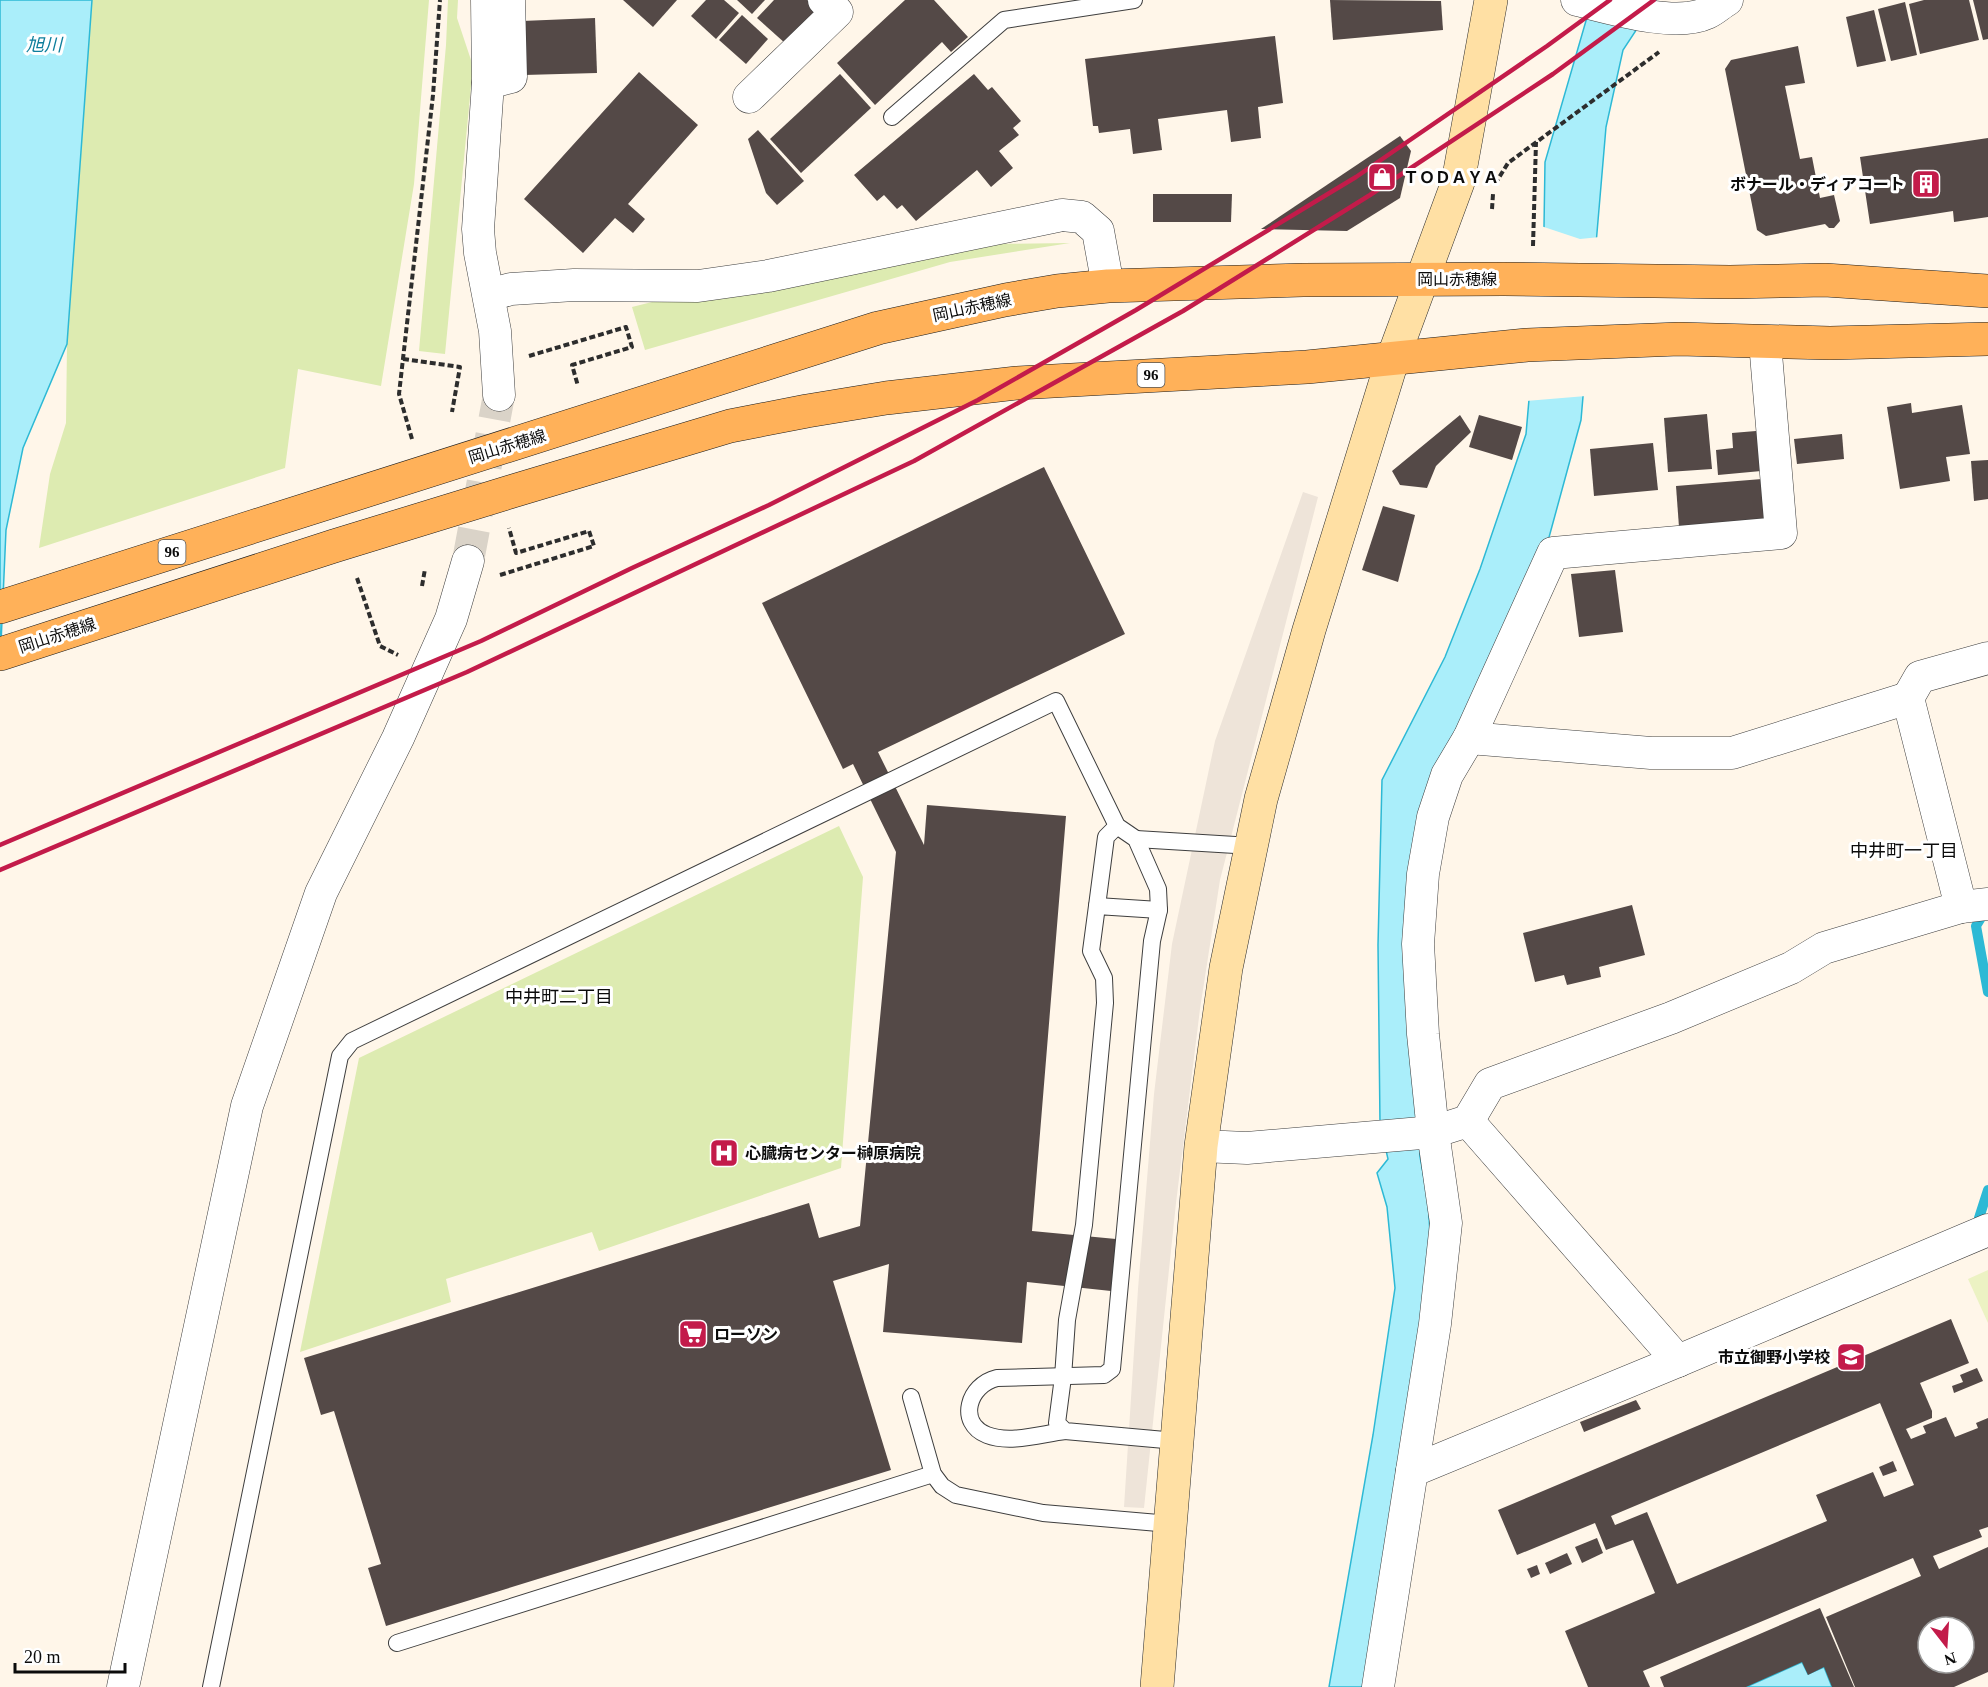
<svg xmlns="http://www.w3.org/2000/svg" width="1988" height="1687" font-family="'Times New Roman','Noto Sans JP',serif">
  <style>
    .green { fill: #ddebb1 }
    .pitch { fill: #ecf2c3 }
    .plaza { fill: #eee4d9 }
    .water { fill: #aaeefa; stroke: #2db9d5; stroke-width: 1.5 }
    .pier { fill: #fff6e9 }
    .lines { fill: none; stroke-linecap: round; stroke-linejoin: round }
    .stream { stroke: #2db9d5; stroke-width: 10 }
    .building { fill: #544947; fill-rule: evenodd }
    .street-tunnel { stroke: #dad3c8; stroke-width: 32; stroke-dasharray: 32 16; stroke-linecap: butt }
    .lane-casing { stroke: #3e3e3e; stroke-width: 18 }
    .street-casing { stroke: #3e3e3e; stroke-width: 33 }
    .secondary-casing { stroke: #2d2d2d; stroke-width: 34 }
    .primary-casing { stroke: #1c1c1c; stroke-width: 34 }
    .path { stroke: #2d2d2d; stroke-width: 4; stroke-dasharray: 6 3; stroke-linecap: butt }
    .lane { stroke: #fff; stroke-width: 16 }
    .street { stroke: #fff; stroke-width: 32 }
    .secondary { stroke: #ffe0a4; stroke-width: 33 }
    .primary { stroke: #ffb159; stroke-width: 33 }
    .rail { stroke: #c31b4a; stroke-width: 4.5 }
    .labels { text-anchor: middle; stroke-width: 6; stroke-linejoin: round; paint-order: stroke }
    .shield { fill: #fff; stroke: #545454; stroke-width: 1.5 }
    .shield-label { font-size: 15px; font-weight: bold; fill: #0b0b0b }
    .poi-label { font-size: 16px; font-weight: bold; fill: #0b0b0b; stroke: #fff; text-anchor: start }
    .street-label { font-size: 16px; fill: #0b0b0b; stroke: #fff }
    .water-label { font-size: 18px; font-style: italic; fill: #0e7e9c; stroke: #fff }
    .neighbourhood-label { font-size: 18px; fill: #0b0b0b; stroke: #fff }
  </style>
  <rect width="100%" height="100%" fill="#fff6e9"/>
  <!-- green -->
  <g class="green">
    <polygon points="92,0 429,0 414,184 381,386 298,369 285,468 39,548 50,474 66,423 67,344"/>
    <polygon points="448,0 458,0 457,18 473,66 445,354 419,351 446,45"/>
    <polygon points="1070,243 950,262 645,350 632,307 664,299 750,295 946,250 984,244"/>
    <polygon points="839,826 863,877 841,1168 599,1251 592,1232 446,1279 451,1302 300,1352 359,1058"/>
  </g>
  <!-- pitch -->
  <polygon class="pitch" points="1988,1270 1988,1323 1968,1279"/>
  <!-- plaza -->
  <polygon class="plaza" points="1303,492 1318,497 1220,880 1200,1009 1176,1203 1144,1508 1124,1507 1138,1289 1154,1094 1172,944 1215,741"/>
  <!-- water -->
  <g class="water">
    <polygon points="0,0 92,0 67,344 23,448 6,530 0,666"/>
    <polygon points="1592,0 1656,0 1623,50 1606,127 1581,420 1548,541 1440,770 1417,1100 1420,1157 1428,1199 1431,1252 1368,1687 1329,1687 1373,1435 1395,1288 1387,1207 1377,1173 1388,1159 1380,1124 1378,945 1382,780 1445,657 1480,569 1526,434 1544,227 1545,162"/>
    <polygon points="1802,1662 1808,1674 1824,1667 1832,1687 1746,1687"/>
  </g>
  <!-- pier -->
  <polygon class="pier" points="1541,226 1580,239 1600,237 1586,396 1526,401"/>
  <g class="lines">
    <!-- stream -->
    <g class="stream">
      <polyline points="1985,911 1976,926 1988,992"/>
      <polyline points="1979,1218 1988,1190"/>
    </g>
  </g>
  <!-- building -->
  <g class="building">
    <polygon points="623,0 677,0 653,27"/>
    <polygon points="706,0 724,0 739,13 716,39 691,16"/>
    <polygon points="737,0 765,0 752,14"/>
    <polygon points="774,0 807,0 818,9 786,44 757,18"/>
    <polygon points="905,0 934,0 968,37 951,52 942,42 875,105 837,63"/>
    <polygon points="1330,0 1441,1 1443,30 1333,40"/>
    <polygon points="1924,0 1969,0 1979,40 1920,54 1909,4"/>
    <polygon points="1973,0 1988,0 1988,39 1983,40"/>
    <polygon points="1905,2 1917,55 1891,61 1878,9"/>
    <polygon points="1874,10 1886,61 1857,67 1846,17"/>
    <polygon points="742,15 768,39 746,64 719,40"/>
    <polygon points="595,18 597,73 524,75 522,21"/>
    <polygon points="1275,36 1283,103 1258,107 1261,138 1231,142 1227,110 1158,119 1162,150 1133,154 1130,129 1099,133 1098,126 1093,126 1085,59"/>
    <polygon points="1798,46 1805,83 1785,86 1800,159 1812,157 1820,198 1834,195 1840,221 1834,228 1829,228 1825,224 1766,236 1757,230 1725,69 1731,60"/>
    <polygon points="639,72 698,125 628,204 645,219 633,233 615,218 583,253 524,199"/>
    <polygon points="840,74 871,108 801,173 770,139"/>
    <polygon points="974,74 988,90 992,87 1021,121 1013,128 1019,135 999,151 1013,168 991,187 977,170 916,221 902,205 897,209 884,195 877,201 854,175"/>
    <polygon points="758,130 804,181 777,205 766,193 748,139"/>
    <polygon points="1400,136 1411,151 1400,198 1347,231 1261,229"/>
    <polygon points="1988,138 1988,217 1954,222 1953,211 1870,224 1860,157"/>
    <polygon points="1153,194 1232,194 1231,222 1153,222"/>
    <polygon points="1911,403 1912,413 1962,405 1970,454 1946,457 1950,481 1900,489 1887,407"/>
    <polygon points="1707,414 1712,469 1668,472 1664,418"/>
    <polygon points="1460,415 1471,432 1436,466 1427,488 1400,485 1392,471"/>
    <polygon points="1479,415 1522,427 1512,460 1469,447"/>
    <polygon points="1768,430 1772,470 1718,475 1716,450 1733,448 1732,433"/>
    <polygon points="1842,434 1844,459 1797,464 1794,439"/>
    <polygon points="1653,443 1658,490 1594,496 1590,449"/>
    <polygon points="1988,460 1988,499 1974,501 1971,461"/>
    <polygon points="1044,467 1125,634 878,752 924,845 927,805 1066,816 1032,1231 1116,1239 1111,1291 1027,1282 1022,1343 883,1332 889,1264 833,1281 891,1470 386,1626 368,1568 381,1564 334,1411 321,1415 304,1358 809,1203 819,1238 860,1226 896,852 853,764 843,769 762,603"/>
    <polygon points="1762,479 1766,519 1679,527 1676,486"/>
    <polygon points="1383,506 1415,515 1398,582 1362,570"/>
    <polygon points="1615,570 1623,632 1579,637 1571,574"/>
    <polygon points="1632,905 1645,955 1599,967 1601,977 1567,985 1564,975 1535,982 1523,933"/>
    <path d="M 1951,1319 L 1969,1363 L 1920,1383 L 1932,1411 L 1932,1418 L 1906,1429 L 1911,1439 L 1926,1433 L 1923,1426 L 1946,1417 L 1955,1437 L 1978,1428 L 1976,1423 L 1988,1418 L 1988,1527 L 1979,1530 L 1982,1537 L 1933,1556 L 1939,1569 L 1988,1547 L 1988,1672 L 1954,1687 L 1855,1687 L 1826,1617 L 1921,1576 L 1913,1558 L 1643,1671 L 1650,1687 L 1588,1687 L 1565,1631 L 1655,1593 L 1633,1540 L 1606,1550 L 1595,1523 L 1517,1555 L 1498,1510 ZM 1880,1403 L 1914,1485 L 1884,1497 L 1873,1472 L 1816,1495 L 1827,1521 L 1677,1584 L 1647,1512 L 1615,1525 L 1611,1516 ZM 1928,1627 L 1964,1627 L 1964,1663 L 1928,1663 Z"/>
    <polygon points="1977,1368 1983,1381 1954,1393 1952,1386 1963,1382 1960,1375"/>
    <polygon points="1636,1400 1641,1409 1584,1432 1580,1422"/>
    <polygon points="1893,1461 1897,1471 1883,1476 1879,1467"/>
    <polygon points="1597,1538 1603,1553 1582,1563 1575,1547"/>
    <polygon points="1567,1553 1572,1564 1550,1574 1545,1563"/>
    <polygon points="1537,1565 1540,1574 1531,1578 1527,1569"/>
    <polygon points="1820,1608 1854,1687 1832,1687 1824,1667 1808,1675 1802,1662 1746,1687 1664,1687 1660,1677"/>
  </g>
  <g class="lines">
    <!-- street-tunnel -->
    <polyline class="street-tunnel" points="468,561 499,395"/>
    <!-- lane casing -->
    <g class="lane-casing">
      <g id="lane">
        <polyline points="892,117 1004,20 1134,0"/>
        <polyline points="1136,839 1252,846"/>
        <polyline points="1097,906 1106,837 1117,826"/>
        <polyline points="1159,910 1097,906 1091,951 1104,978 1105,1003 1084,1225 1067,1320 1063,1377 1057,1423 1065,1431 1176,1441"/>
        <polyline points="911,1397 933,1474 942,1486 956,1495 1043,1513 1170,1524"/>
        <polyline points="397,1643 933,1474"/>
        <path d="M 211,1687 L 340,1056 L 352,1041 L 1056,701 L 1117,826 L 1136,839 L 1158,889 L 1159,910 L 1152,941 L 1112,1369 L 1104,1375 L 997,1378 C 968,1385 957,1423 987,1435 C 1010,1444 1041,1434 1065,1431"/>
      </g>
    </g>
    <!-- street casing -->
    <g class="street-casing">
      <g id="street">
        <polyline points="487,0 488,83 478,229 480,253 495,331 499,395"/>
        <path d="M 1577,0 C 1610,8 1675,28 1707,13 C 1714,10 1720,4 1727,0"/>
        <polyline points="488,83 511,77 509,0"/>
        <polyline points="749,97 837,12 824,0"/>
        <polyline points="489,295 511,289 574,285 698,286 768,276 1062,215 1082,217 1098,231 1108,286"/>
        <polyline points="1469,738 1651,753 1732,753 1908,698"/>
        <polyline points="1961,907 1908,698 1920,677 1988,658"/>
        <polyline points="1468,1121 1678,1361"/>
        <polyline points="1201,1146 1247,1148 1433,1132 1468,1121 1490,1084 1671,1018 1791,968 1824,948 1961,907 1988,904"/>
        <polyline points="1412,1471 1678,1361 1988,1230"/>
        <polyline points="123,1687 247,1106 321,893 398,738 451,619 468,561"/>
        <polyline points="1378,1687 1435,1324 1446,1223 1433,1132 1423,1034 1418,944 1423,874 1433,817 1447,775 1469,738 1553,553 1781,533 1765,342"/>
      </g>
    </g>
    <!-- secondary casing -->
    <g class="secondary-casing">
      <polyline id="secondary" points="1157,1687 1201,1146 1226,968 1261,799 1309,630 1393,358 1458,182 1491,0"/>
    </g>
    <!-- primary casing -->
    <g class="primary-casing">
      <g id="primary">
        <polyline points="0,607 878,328 1005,300 1057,291 1108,286 1303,280 1504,279 1730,282 1825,280 1988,291"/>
        <polyline points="0,654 334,546 513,491 730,426 807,411 886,398 1017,383 1307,367 1527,345 1679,339 1830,343 1988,339"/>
      </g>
    </g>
    <!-- path -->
    <g class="path">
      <polyline points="1495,184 1508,163 1659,52"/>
      <polyline points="1492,209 1493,194"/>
      <polyline points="1533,246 1536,142"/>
      <polyline points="529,356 626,327 632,347 572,365 578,386"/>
      <polyline points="403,359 460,367 452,412"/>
      <polyline points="412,439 399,394 433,95 440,0"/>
      <polyline points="500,575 594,546 589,531 516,553 509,528"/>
      <polyline points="357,578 380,646 398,655"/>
      <polyline points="422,586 425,569"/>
    </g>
    <!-- lane -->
    <use href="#lane" class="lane"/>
    <!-- street -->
    <use href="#street" class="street"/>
    <!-- secondary -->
    <use href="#secondary" class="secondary"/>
    <!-- primary -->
    <use href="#primary" class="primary"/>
    <!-- rail -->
    <g class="rail">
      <polyline points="0,845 481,641 632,568 769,505 978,400 1136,310 1356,177 1547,46 1610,0"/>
      <polyline points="0,870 467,672 914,461 1183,311 1370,195 1553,74 1654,0"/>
    </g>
  </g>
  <!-- icons -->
  <defs>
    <g id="shop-square" transform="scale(1.5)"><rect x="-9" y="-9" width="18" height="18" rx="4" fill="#c31b4a" stroke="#fff"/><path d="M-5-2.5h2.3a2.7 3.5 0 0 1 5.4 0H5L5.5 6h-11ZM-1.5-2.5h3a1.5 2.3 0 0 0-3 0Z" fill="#fff"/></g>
    <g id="building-square" transform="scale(1.5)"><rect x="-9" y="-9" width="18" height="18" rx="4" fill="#c31b4a" stroke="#fff"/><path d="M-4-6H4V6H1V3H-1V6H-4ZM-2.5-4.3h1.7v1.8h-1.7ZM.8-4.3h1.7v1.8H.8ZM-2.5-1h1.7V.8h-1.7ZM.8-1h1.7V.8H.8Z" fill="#fff"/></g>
    <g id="hospital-square" transform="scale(1.5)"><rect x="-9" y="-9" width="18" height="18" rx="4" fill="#c31b4a" stroke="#fff"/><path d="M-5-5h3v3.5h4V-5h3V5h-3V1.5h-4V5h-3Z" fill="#fff"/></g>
    <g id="supermarket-square" transform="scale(1.5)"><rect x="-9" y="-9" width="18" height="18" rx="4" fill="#c31b4a" stroke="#fff"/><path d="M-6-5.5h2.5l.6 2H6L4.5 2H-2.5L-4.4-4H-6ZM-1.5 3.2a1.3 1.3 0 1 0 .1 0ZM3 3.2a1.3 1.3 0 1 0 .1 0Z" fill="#fff"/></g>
    <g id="school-square" transform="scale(1.5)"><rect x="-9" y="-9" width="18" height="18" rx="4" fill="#c31b4a" stroke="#fff"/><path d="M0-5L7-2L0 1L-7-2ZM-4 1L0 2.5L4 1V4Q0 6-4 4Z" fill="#fff"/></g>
  </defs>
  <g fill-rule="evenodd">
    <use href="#shop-square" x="1382" y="177"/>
    <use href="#building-square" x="1926" y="184"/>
    <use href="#hospital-square" x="724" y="1153"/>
    <use href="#supermarket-square" x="693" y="1334"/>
    <use href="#school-square" x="1851" y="1357"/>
  </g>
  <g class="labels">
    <!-- shield labels -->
    <g class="shield">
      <rect x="1137.5" y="363" width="27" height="24" rx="4.5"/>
      <rect x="158.5" y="540" width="27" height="24" rx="4.5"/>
    </g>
    <g class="shield-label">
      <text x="1151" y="380">96</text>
      <text x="172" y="557">96</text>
    </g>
    <!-- poi labels -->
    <g class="poi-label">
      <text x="1403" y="183">ＴＯＤＡＹＡ</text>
      <text x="1905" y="190" text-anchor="end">ボナール・ディアコート</text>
      <text x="745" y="1159">心臓病センター榊原病院</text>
      <text x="714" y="1340">ローソン</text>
      <text x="1830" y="1363" text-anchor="end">市立御野小学校</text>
    </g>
    <!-- street labels -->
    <g class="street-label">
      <text x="1457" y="285">岡山赤穂線</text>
      <text transform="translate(972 307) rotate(-12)" y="6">岡山赤穂線</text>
      <text transform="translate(507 446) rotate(-17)" y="6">岡山赤穂線</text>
      <text transform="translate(57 635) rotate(-18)" y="6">岡山赤穂線</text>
    </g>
    <!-- water labels -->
    <g class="water-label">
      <text x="44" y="51">旭川</text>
    </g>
    <!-- neighbourhood labels -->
    <g class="neighbourhood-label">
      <text x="1904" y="857">中井町一丁目</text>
      <text x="559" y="1003">中井町二丁目</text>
    </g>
  </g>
  <!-- north arrow -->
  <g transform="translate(1946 1645) rotate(163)"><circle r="28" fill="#ffffff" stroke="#9d9d9d" stroke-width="1.5"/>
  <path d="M0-4.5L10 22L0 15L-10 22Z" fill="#c31b4a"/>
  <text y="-9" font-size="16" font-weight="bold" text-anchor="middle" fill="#0b0b0b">N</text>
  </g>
  <!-- scale -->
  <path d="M15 1663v9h110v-9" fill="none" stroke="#0b0b0b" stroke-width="3"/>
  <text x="24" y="1663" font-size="18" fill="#0b0b0b" stroke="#ffffff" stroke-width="4.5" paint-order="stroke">20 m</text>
</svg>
